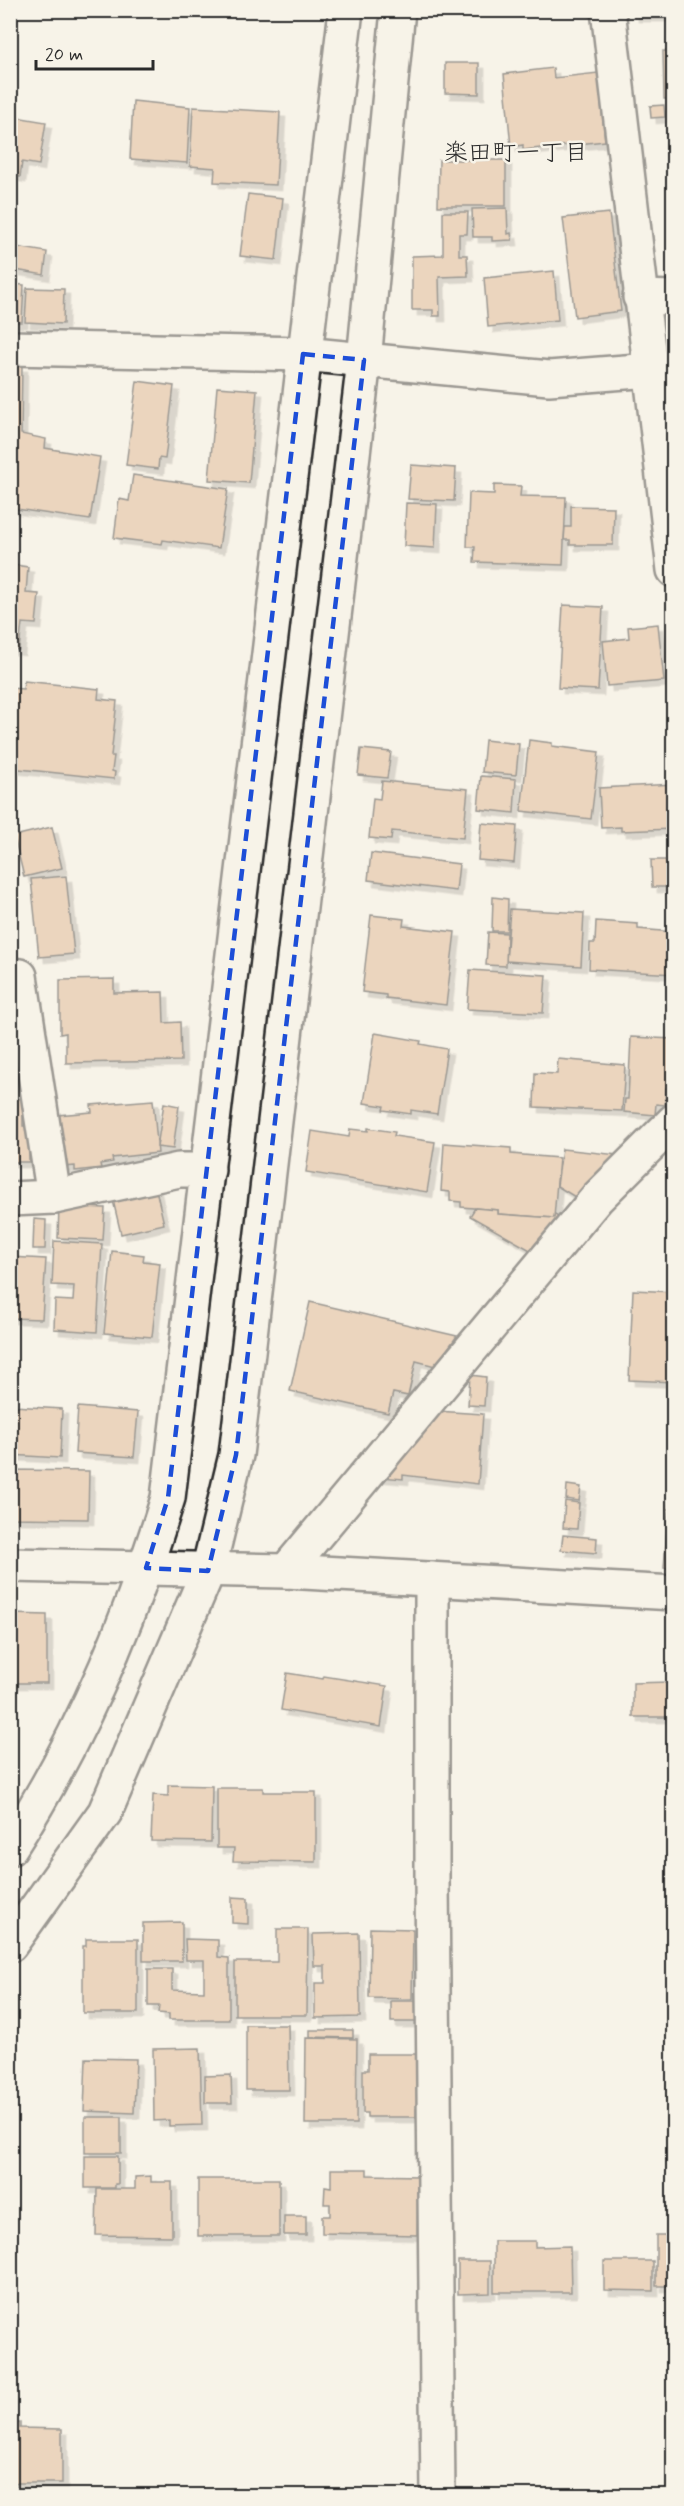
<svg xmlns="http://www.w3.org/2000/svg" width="684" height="2506" font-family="Mynerve,'Klee One',sans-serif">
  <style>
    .building { fill: #dcb28d; stroke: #2b2b2b; stroke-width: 1.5; filter: url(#shadow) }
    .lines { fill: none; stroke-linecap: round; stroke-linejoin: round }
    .street-casing { stroke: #2b2b2b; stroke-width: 38 }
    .secondary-casing { stroke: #2b2b2b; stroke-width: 38 }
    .street { stroke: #f7f3e8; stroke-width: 33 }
    .secondary { stroke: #f7f3e8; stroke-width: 33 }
    .marked { fill: none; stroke: #1d4ed8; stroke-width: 4.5; stroke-dasharray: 12 8; stroke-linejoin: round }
    .labels { text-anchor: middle; stroke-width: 5; stroke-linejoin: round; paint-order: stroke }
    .neighbourhood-label { font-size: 24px; fill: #2b2b2b; stroke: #f7f3e8 }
  </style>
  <defs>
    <filter id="shadow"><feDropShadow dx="5.5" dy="5.5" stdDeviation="0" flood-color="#0004"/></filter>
  </defs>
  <rect width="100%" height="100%" fill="#f7f3e8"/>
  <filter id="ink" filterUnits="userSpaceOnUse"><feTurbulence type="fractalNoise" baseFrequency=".0167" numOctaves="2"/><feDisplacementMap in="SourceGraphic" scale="12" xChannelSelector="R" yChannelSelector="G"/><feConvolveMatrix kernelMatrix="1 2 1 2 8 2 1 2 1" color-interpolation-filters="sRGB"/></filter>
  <g filter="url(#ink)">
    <!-- building -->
    <g class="building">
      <rect x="633" y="10" width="31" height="6"/>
      <polygon points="663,51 674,51 674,99 664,99"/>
      <polygon points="445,63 479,63 479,94 445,93"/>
      <polygon points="553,68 554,78 598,73 605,141 523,150 523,145 511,147 504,74"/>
      <polygon points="133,101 190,107 187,163 130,159"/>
      <polygon points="664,105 665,117 651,118 650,106"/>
      <polygon points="193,107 280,112 276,185 214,182 215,168 190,166"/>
      <polygon points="10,116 46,122 39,165 22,162 20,177 10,175"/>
      <polygon points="439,160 506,160 506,206 438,206"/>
      <polygon points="248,194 283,198 276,260 240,256"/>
      <polygon points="507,208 508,234 511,233 512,240 492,241 492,237 473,237 472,209"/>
      <polygon points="443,212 468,212 467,234 459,234 459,255 467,255 468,276 439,277 440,316 433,316 433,310 412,310 412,256 443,255"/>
      <polygon points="609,213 621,311 575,317 563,218"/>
      <polygon points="10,246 47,252 44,275 10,269"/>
      <polygon points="554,271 558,320 488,327 484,278"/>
      <polygon points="10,284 24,285 22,322 10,322"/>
      <polygon points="27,288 64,289 63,324 25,322"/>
      <polygon points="10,366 22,366 21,434 46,439 45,448 100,457 90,520 10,508"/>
      <polygon points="137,381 174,386 165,459 159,458 158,469 126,465"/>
      <polygon points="217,387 257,390 249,483 209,480"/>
      <polygon points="411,465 456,468 454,501 408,499"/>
      <polygon points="133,475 228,489 219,548 163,540 162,544 114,538 119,499 129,501"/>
      <polygon points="494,485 521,486 520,496 566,497 563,565 474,562 475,547 467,547 469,493 494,494"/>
      <polygon points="406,503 437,504 435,548 404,546"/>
      <polygon points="571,506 614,507 613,545 570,545 570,540 564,540 565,527 571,527"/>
      <polygon points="10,559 15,560 15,565 28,567 26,593 39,594 36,624 22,623 19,650 10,649"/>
      <polygon points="563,605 603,607 598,690 558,688"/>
      <polygon points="658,624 664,681 607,686 603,641 629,638 628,627"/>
      <polygon points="24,681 99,689 98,699 117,701 111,756 114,756 112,771 115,772 114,779 10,768 10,688 23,689"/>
      <polygon points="485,740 519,744 516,775 482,772"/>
      <polygon points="529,740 552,743 552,746 599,752 591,819 521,811"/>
      <polygon points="361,749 391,752 387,778 358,775"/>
      <polygon points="481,776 516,779 514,813 478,809"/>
      <polygon points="382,781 468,789 463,838 392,831 391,840 369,838 373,798 380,799"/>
      <polygon points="674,784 674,829 621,831 621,827 601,828 599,788"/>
      <polygon points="481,823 517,826 514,863 478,860"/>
      <polygon points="52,827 62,868 24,877 14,836"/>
      <polygon points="371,853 459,864 456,891 368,880"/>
      <polygon points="651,860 674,860 674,887 652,887"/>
      <polygon points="66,876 74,954 39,957 31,879"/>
      <polygon points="493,897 508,899 507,931 492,931"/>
      <polygon points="510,909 584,913 581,966 506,961"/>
      <polygon points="371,915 404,919 403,926 455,932 446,1005 386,998 386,995 362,992"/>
      <polygon points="596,921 638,924 638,929 674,932 674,974 589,969 590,943 595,943"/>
      <polygon points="488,932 507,933 506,966 486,965"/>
      <polygon points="470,970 546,975 543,1013 467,1009"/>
      <polygon points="114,979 114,993 163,992 164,1023 180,1022 181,1061 66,1063 66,1033 60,1034 60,980"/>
      <polygon points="375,1033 421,1041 420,1044 447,1049 437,1114 411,1110 411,1114 383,1110 384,1106 364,1103"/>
      <polygon points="631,1037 674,1039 674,1089 666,1088 665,1105 656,1104 655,1115 624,1112 625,1099 628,1099"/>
      <polygon points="558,1059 625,1065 622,1111 534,1107 535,1073 557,1074"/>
      <polygon points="10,1098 23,1099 23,1126 29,1126 29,1162 10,1162"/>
      <polygon points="153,1100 158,1153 112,1158 113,1162 100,1164 101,1168 75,1171 75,1166 62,1167 57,1115 92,1112 91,1105"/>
      <polygon points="164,1103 179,1106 173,1149 157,1147"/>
      <polygon points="368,1128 395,1132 394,1136 435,1142 427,1192 306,1172 312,1131 349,1137 350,1129 368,1131"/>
      <polygon points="444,1143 511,1148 511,1154 559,1158 554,1218 498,1214 498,1210 461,1207 461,1202 450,1201 450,1192 441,1191"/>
      <polygon points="562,1149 619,1155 580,1200 557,1186"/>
      <polygon points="155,1185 164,1224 121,1234 112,1196"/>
      <polygon points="59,1206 105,1208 103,1240 58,1238"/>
      <polygon points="475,1208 498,1210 498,1214 554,1218 555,1214 560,1220 532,1251 470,1216"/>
      <polygon points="34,1219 46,1220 45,1249 33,1249"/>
      <polygon points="54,1241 102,1244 97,1332 54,1329 55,1300 73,1301 74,1286 52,1285"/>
      <polygon points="112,1251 144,1255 143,1261 160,1263 152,1337 104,1333"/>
      <polygon points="10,1257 46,1259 42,1319 10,1318"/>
      <polygon points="633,1290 674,1292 674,1382 629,1380"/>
      <polygon points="310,1302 457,1336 435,1366 416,1361 408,1396 393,1393 388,1413 290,1391"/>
      <polygon points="470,1375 486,1377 484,1406 468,1405"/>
      <polygon points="13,1406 62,1409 60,1458 10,1455"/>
      <polygon points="78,1407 138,1412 134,1457 75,1453"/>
      <polygon points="436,1411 483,1414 478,1484 403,1475 403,1479 380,1477 414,1437 422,1438 423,1427 430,1427 430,1417 436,1417"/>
      <polygon points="673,1446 674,1446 674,1569 664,1568"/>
      <polygon points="10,1470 89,1471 88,1519 10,1518"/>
      <polygon points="567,1485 581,1487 579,1501 566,1499"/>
      <polygon points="565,1501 579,1503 577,1529 563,1528"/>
      <polygon points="563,1535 597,1538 596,1553 561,1550"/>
      <polygon points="10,1614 47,1615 47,1683 10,1683"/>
      <rect x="669" y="1665" width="5" height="52"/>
      <polygon points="287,1673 323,1679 324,1676 387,1686 381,1727 281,1710"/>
      <polygon points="669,1682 669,1717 633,1717 633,1683"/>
      <polygon points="168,1785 212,1786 211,1842 151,1841 153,1795 168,1796"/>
      <polygon points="217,1788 263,1788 263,1792 316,1792 316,1862 233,1861 234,1848 217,1848"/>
      <polygon points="232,1897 248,1898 248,1924 232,1923"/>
      <polygon points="182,1922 182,1961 143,1961 143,1923"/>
      <polygon points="370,1928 413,1929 412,1999 369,1998"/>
      <polygon points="277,1929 308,1929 307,2015 235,2015 235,1962 277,1962"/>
      <polygon points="359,1933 360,2017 315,2018 315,1983 325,1983 325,1966 314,1966 313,1934"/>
      <polygon points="86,1939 138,1939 138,2013 83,2013 83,1946 86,1946"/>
      <polygon points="185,1939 218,1940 218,1957 229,1958 229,2020 169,2020 169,2014 158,2013 159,2006 148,2006 148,1969 172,1969 172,1990 204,1991 204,1960 186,1960"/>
      <rect x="391" y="2001" width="29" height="21"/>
      <polygon points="246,2025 288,2025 289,2090 246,2090"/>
      <polygon points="310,2030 353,2030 353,2038 310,2037"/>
      <polygon points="306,2038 357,2039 356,2124 305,2124"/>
      <polygon points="200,2048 202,2125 169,2126 169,2120 154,2121 153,2049"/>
      <polygon points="368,2054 416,2054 416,2072 421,2072 421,2109 416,2109 416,2117 367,2117 367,2113 363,2113 363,2070 368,2070"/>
      <polygon points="86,2058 136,2059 134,2113 84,2111"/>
      <polygon points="231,2075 232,2103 205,2103 205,2076"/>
      <rect x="85" y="2117" width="36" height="36"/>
      <polygon points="85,2156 118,2156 118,2184 115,2184 115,2188 85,2188"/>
      <polygon points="331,2169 367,2169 367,2175 418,2176 417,2235 322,2233 322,2216 330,2216 330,2204 324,2204 325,2186 331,2187"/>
      <polygon points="151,2176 151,2182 172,2182 172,2236 96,2235 97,2189 135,2189 135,2177"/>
      <rect x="198" y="2179" width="81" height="57"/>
      <rect x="284" y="2216" width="22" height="19"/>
      <polygon points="656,2235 674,2235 674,2291 672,2286 656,2286"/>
      <polygon points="494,2241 535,2241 535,2247 570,2246 571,2292 494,2292"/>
      <polygon points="458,2261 490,2261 490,2293 458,2294"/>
      <polygon points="604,2261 653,2261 653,2291 604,2290"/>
      <polygon points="10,2423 20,2423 20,2428 62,2429 62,2483 10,2483"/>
    </g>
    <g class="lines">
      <!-- street casing -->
      <g class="street-casing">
        <g id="street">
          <polyline points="608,10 674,570"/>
          <polyline points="640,297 674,298"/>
          <polyline points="10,348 303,354 549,378 651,370"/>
          <polyline points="10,975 20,976 54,1197"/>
          <polyline points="10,1199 54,1197 179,1170 208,1170"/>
          <polyline points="10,1565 146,1568"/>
          <polyline points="286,1571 597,1198 674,1121"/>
          <polyline points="432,1579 432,1881 438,2496"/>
        </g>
      </g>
      <!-- secondary casing -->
      <g class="secondary-casing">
        <g id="secondary">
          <polyline points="146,1568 286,1571 674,1593"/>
          <path d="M 10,1848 C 80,1740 130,1621 168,1498 L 346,10"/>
          <polyline points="10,1945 105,1812 208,1571 236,1455 364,360 398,10"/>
        </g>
      </g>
      <!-- street -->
      <use href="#street" class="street"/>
      <!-- secondary -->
      <use href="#secondary" class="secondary"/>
    </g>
  </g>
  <!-- marked area -->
  <path d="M0 0H684V2506H0ZM 303,354 L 364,360 L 236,1455 L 208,1571 L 146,1568 L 168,1498 Z" fill="#f7f3e8" fill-opacity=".55" fill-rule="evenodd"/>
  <path class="marked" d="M 303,354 L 364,360 L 236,1455 L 208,1571 L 146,1568 L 168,1498 Z"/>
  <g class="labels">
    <!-- neighbourhood labels -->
    <g class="neighbourhood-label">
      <text x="516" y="160">楽田町一丁目</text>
    </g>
  </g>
  <!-- margin -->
  <rect width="684" height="2506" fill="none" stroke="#f7f3e8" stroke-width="36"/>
  <rect x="18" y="18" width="648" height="2470" fill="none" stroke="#2b2b2b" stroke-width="2" filter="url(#ink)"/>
  <!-- scale -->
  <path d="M36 60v9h117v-9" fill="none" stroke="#2b2b2b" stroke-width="3"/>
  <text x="45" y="60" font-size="18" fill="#2b2b2b" stroke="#f7f3e8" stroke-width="4.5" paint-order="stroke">20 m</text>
</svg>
